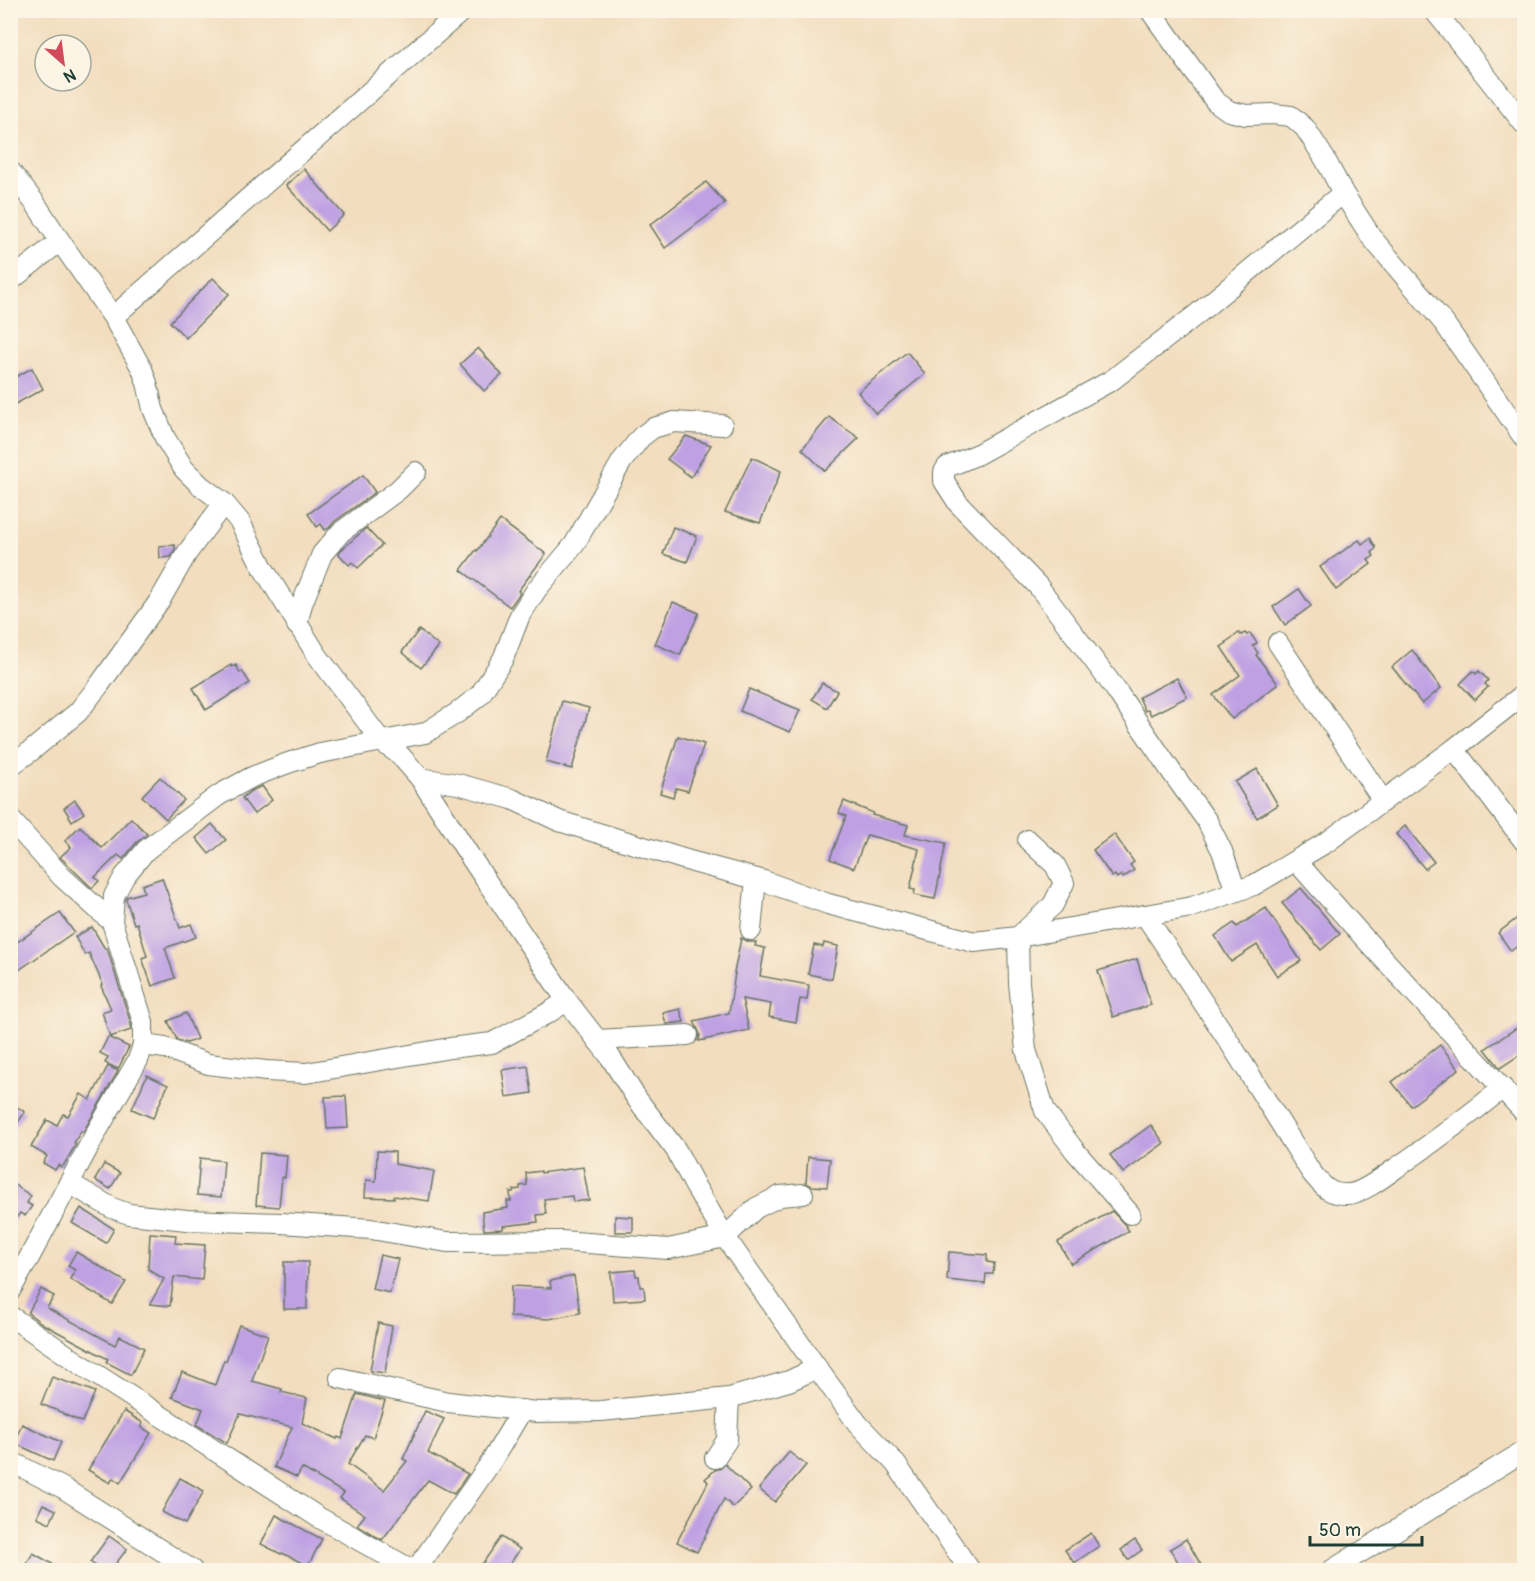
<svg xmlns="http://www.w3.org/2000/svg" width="1535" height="1581" font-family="Pangolin,sans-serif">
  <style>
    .building { fill: #bea0e3 }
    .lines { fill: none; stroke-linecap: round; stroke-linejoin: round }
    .minor-casing { stroke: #697564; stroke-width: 22 }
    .minor { stroke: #fff; stroke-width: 20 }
  </style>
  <rect width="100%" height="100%" fill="#fcf5e5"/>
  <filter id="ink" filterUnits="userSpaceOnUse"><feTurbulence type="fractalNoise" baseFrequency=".0167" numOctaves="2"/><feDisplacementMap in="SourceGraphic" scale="12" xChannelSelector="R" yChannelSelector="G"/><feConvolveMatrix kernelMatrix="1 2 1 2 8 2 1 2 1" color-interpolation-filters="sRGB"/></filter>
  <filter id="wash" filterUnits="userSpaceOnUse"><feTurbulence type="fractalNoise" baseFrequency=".008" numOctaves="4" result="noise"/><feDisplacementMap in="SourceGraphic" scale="24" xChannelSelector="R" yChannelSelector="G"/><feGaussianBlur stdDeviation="1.35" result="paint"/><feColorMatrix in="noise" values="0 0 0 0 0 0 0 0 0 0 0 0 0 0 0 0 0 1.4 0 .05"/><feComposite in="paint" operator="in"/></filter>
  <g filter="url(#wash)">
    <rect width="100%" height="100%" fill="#f2ddbe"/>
    <g id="blocks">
      <!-- building -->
      <g class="building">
        <polygon points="304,169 344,215 327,231 286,185"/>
        <polygon points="706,182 725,203 665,248 650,225"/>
        <polygon points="213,278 229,294 186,338 170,322"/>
        <polygon points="478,348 502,375 484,391 460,364"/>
        <polygon points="907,352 925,374 876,414 858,392"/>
        <polygon points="32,368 43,389 10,407 10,380"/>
        <polygon points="829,417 859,438 825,471 802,449"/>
        <polygon points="686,436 711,445 691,477 667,459"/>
        <polygon points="752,457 781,471 760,523 725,512"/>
        <polygon points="363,475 375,492 334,522 329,528 325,530 321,524 317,527 308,514"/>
        <polygon points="500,520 546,554 518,591 520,593 510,607 461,570 476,550 477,551"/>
        <polygon points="673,527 697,536 687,562 663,554"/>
        <polygon points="366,528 382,545 358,568 352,562 349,565 338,553"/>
        <polygon points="1370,538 1376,548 1372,553 1374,556 1368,560 1371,564 1336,590 1320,567 1359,540 1362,544"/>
        <polygon points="175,545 175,549 171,557 160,558 159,546"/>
        <polygon points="1299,589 1311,606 1285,625 1273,607"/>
        <polygon points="673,602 699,613 680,655 655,644"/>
        <polygon points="419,630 439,646 421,668 402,652"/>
        <polygon points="1239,633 1241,635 1245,633 1247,635 1250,633 1257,643 1253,646 1258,653 1256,655 1278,684 1232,719 1213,695 1240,675 1221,647 1227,643 1226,642"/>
        <polygon points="1412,650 1441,688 1422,704 1392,667"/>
        <polygon points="231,665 232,667 236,665 240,673 242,671 250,683 206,710 193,688"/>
        <polygon points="1473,671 1476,674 1479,671 1488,680 1485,684 1488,687 1475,700 1460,684"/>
        <polygon points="1177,678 1187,697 1151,715 1148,709 1145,711 1139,697"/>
        <polygon points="822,683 837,691 827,708 812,699"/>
        <polygon points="749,689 800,710 790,732 740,711"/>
        <polygon points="562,701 589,708 572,769 546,762"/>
        <polygon points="678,736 704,744 688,791 676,788 673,797 660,793"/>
        <polygon points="1257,769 1278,805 1257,818 1235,782"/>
        <polygon points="160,777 184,800 166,819 142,796"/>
        <polygon points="262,786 272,800 254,814 242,798 251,791"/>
        <polygon points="75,800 84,813 72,821 64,808"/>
        <polygon points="844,801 873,813 872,815 908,825 905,835 946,843 935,899 914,895 915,890 910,889 919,849 867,835 854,868 830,859 846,816 839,813"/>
        <polygon points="131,818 147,834 137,842 123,859 118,855 95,877 99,881 92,888 60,857 71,847 65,841 80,826 102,848"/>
        <polygon points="212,824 226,840 209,854 196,838"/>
        <polygon points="1405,826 1434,862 1425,869 1396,834"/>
        <polygon points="1114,834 1134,862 1130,865 1134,870 1123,878 1121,875 1117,878 1115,875 1112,877 1093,850"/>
        <polygon points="162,878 180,928 191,924 196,937 165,948 175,978 152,986 142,958 147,956 137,923 134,924 126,899 127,897 144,892 142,885"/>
        <polygon points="1301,888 1340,934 1321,950 1282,903"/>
        <polygon points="1266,908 1301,961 1277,976 1257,945 1231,962 1215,936 1234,923 1237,927"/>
        <polygon points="60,913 74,932 16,972 10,964 10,947"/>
        <polygon points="1524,913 1524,941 1511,951 1498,933"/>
        <polygon points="92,927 105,949 107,948 131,1024 131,1030 110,1037 102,1012 111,1009 101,986 103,985 89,953 85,955 75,937"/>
        <polygon points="741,938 749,942 756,942 755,946 765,948 760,976 809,985 807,1000 800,999 796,1022 769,1017 771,1004 742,999 749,1030 699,1041 700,1034 694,1021 729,1013 735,973 734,973"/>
        <polygon points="824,943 838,946 832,979 808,974 814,945 823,947"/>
        <polygon points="1137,959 1151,1005 1113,1017 1098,971"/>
        <polygon points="680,1009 684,1022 666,1024 663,1013"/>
        <polygon points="186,1013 197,1039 187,1043 177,1040 168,1021"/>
        <polygon points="1524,1023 1524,1052 1500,1068 1485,1049"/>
        <polygon points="108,1037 129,1047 118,1069 105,1063 108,1057 100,1053"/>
        <polygon points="1440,1045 1459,1069 1411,1106 1392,1082"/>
        <polygon points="108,1066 118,1071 83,1132 81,1131 74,1143 76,1144 62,1168 58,1165 55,1170 43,1163 47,1156 31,1147 47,1120 57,1125 63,1114 68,1116 81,1094 90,1100"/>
        <polygon points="528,1066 532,1093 506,1097 502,1070"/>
        <polygon points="147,1075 168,1085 153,1118 132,1109"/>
        <polygon points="346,1096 348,1128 327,1129 325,1097"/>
        <polygon points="10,1103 25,1112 10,1134"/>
        <polygon points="1151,1125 1164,1143 1123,1173 1110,1155"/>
        <polygon points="377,1151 395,1152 395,1164 434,1171 429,1201 394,1196 394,1198 365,1197 366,1180 376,1181"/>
        <polygon points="260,1153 287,1155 285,1178 282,1177 279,1207 256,1205"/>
        <polygon points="808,1157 830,1159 827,1187 812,1186 806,1183"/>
        <polygon points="200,1158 224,1161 221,1197 197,1195"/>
        <polygon points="104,1164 120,1173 110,1189 95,1180"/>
        <polygon points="583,1167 589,1200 573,1202 572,1196 544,1199 546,1214 537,1215 538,1222 503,1226 503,1229 484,1230 482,1212 508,1208 507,1201 511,1201 510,1192 513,1192 513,1190 520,1189 520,1186 527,1185 526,1173 541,1171 541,1173"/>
        <polygon points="10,1182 31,1196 27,1203 32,1206 25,1216 20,1213 10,1226"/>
        <polygon points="81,1208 114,1229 106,1243 72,1223"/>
        <polygon points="1112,1211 1125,1225 1129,1231 1071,1264 1058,1242"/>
        <polygon points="615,1216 633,1217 633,1232 615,1232"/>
        <polygon points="150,1233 176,1235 175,1243 205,1245 202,1280 174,1277 170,1306 150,1304 164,1279 148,1269"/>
        <polygon points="76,1252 126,1282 112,1304 70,1279 75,1270 68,1266"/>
        <polygon points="949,1252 987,1255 987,1262 994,1263 993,1274 986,1274 985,1284 947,1280"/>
        <polygon points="380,1255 398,1259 390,1293 372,1289"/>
        <polygon points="284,1262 308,1262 307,1309 284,1309"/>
        <polygon points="635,1270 636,1276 639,1276 640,1287 644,1287 645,1299 613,1301 611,1272"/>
        <polygon points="574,1276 580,1313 549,1319 510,1317 511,1286 551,1288 550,1281"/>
        <polygon points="41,1289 54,1296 47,1308 115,1345 120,1336 144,1348 131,1375 106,1362 108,1359 43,1324 28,1313"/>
        <polygon points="378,1323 392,1326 385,1373 370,1371"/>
        <polygon points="239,1325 268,1335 252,1381 282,1389 281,1392 307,1398 302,1423 337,1439 338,1437 342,1439 357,1394 385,1401 373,1438 365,1435 348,1464 384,1490 407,1461 403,1459 425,1411 444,1419 428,1453 468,1474 454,1494 428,1480 382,1540 357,1525 365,1515 340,1498 344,1493 302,1468 297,1477 274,1467 292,1427 240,1414 227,1443 197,1425 203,1409 172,1397 182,1372 215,1385 224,1360 226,1361"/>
        <polygon points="52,1377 75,1385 75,1384 95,1392 82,1422 63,1414 63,1413 41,1404"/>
        <polygon points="124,1411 143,1423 141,1427 151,1433 120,1483 113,1478 110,1483 88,1470"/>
        <polygon points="22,1424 61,1442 53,1461 14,1443"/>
        <polygon points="789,1452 806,1465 775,1502 759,1489"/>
        <polygon points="725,1464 751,1490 733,1507 724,1499 697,1552 677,1542 708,1482 705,1479 715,1470 721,1468"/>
        <polygon points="180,1478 204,1491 185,1524 162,1512"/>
        <polygon points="43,1504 56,1510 50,1523 37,1517"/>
        <polygon points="276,1515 322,1539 308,1566 282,1553 281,1554 261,1544"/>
        <polygon points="1091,1533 1099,1546 1074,1563 1065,1550"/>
        <polygon points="109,1536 127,1549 111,1570 102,1570 90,1562"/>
        <polygon points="501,1537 520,1549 506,1570 478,1570"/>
        <polygon points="1186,1539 1204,1570 1183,1570 1170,1549"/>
        <polygon points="1135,1540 1142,1550 1128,1560 1121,1550"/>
        <polygon points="33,1553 63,1570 23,1570"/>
      </g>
    </g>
  </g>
  <g filter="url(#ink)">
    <use href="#blocks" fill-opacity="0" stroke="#697564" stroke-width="1.5"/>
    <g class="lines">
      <!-- minor casing -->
      <g class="minor-casing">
        <g id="minor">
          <polyline points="1150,10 1215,101 1229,111 1246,115 1273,114 1291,116 1305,128 1325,159 1343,193 1372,238 1444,323 1524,438"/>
          <polyline points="1434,10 1524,124"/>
          <polyline points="10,171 35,203 60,241 113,317 142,369 147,383 153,409 165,438 184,469 201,486 224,503 240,522 263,568 317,655 382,742 399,754 420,778 469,855 567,1001 609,1055 637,1099 676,1150 695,1186 725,1237 817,1368 858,1424 895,1463 970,1570"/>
          <polyline points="10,281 60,241"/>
          <polyline points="113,317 463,10"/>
          <polyline points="297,625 302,604 322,554 341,532 398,490 416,472"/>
          <polyline points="1278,643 1383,801"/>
          <polyline points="1454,749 1524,841"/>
          <polyline points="10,766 31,751 78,712 100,684 160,600 187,553 224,503"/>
          <polyline points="420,778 458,784 512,799 559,821 693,862 764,881 828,904 974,942 1018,937 1192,907 1254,885 1327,842 1454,749 1524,694"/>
          <polyline points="10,819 62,877 112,922"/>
          <polyline points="1028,840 1055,865 1064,883 1053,905 1018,937 1019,983 1026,1050 1045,1111 1075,1151 1130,1214"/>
          <polyline points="1296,861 1357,930 1524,1112"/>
          <polyline points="1236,891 1222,851 1207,821 1173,774 1116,690 1038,586 958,503 944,481 944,472 947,467 976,455 1112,380 1196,315 1343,193"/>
          <path d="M 1145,915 L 1230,1043 L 1311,1172 C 1323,1186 1328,1195 1348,1194 C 1361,1194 1385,1176 1396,1168 C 1433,1143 1468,1116 1503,1088"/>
          <polyline points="751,930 756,879"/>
          <polyline points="597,1040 688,1035"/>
          <polyline points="143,1045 165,1048 208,1064 266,1071 306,1073 450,1048 492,1043 548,1013 567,1001"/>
          <polyline points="69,1183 112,1208 129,1214 187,1220 281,1223 371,1229 447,1242 561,1241 668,1249 725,1237 756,1208 780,1196 803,1194"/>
          <polyline points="10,1291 29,1258 97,1131 138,1060 143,1045 143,1022 112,922 114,896 124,877 146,850 219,795 252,777 288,763 320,753 425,733 457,713 480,695 503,659 520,615 537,589 574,545 622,461 641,437 653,428 674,422 722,425"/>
          <polyline points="10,1316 77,1362 318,1517 412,1570"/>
          <polyline points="340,1378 448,1402 537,1412 601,1411 729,1398 789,1381 817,1368"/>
          <polyline points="715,1458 727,1440 729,1398"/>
          <polyline points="10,1461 63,1488 192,1570"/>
          <polyline points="416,1570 491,1462 522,1410"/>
          <polyline points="1332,1570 1524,1451"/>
        </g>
      </g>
      <!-- minor -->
      <use href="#minor" class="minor"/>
    </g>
  </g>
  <!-- margin -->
  <rect width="1535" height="1581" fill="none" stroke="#fcf5e5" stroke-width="36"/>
  <!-- north arrow -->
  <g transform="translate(63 63) rotate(152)"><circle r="28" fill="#fcf5e5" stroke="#a4ab9e" stroke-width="1.5"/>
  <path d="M0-4.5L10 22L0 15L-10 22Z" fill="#d1495b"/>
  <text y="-9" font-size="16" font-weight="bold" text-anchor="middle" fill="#1f3d34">N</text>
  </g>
  <!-- scale -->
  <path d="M1310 1536v9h112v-9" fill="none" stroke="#1f3d34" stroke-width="3"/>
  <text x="1319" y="1536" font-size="18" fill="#1f3d34" stroke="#fcf5e5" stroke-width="4.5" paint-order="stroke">50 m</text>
</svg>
